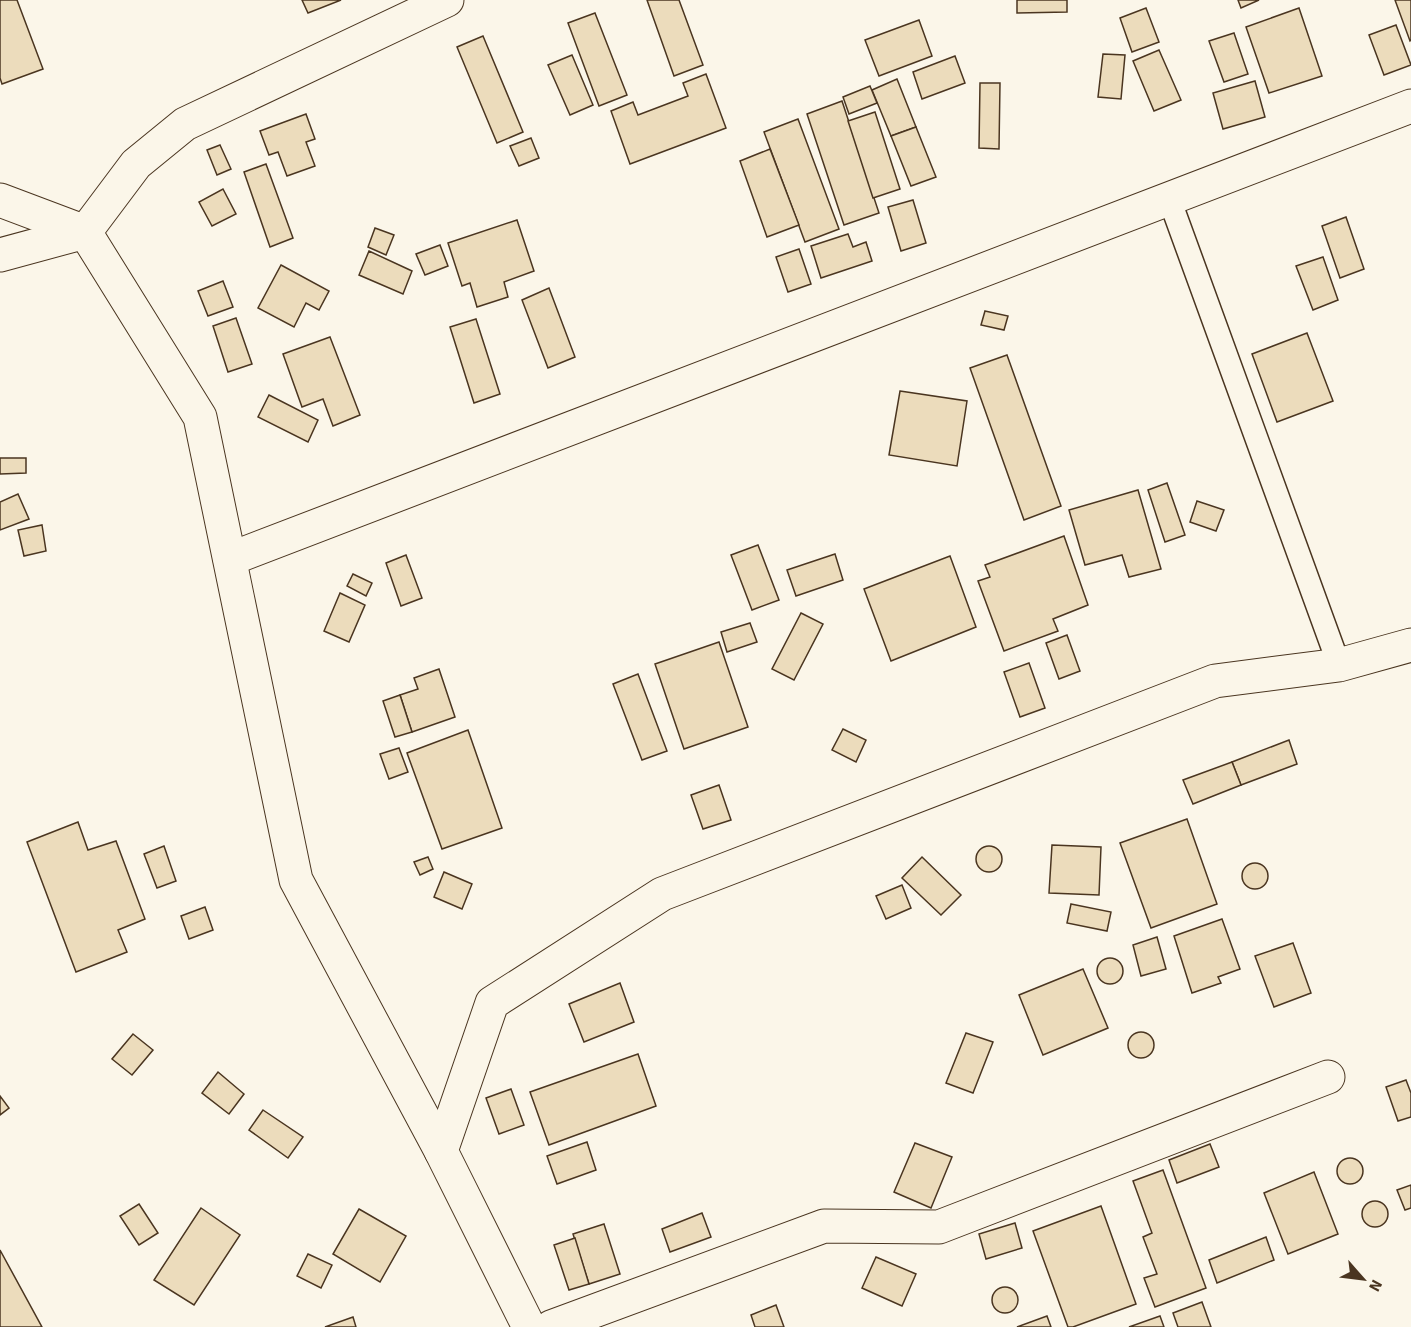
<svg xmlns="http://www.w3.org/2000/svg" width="1411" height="1327" font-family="'Source Sans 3',sans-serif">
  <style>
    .building { fill: #ecdcbc; stroke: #4a3520; stroke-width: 1.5 }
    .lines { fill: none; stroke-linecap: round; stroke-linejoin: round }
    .lane-casing { stroke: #4a3520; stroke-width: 25 }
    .street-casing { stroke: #4a3520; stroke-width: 35 }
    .lane { stroke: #fbf6e9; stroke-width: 22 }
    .street { stroke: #fbf6e9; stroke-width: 33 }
  </style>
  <rect width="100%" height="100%" fill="#fbf6e9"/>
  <!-- building -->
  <g class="building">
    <polygon points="0,0 17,0 43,69 2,84 0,78"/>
    <polygon points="302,0 341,0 308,13"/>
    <polygon points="647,0 679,0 703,65 674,76"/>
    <polygon points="1017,0 1067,0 1067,12 1017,13"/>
    <polygon points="1238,0 1259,0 1241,8"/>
    <polygon points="1395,0 1411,0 1411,40 1410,41"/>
    <polygon points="1146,8 1159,42 1132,52 1120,18"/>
    <polygon points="1299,8 1322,76 1269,93 1246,27"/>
    <polygon points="595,13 627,95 599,106 568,23"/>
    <polygon points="919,20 932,56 879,76 865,40"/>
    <polygon points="1396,25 1411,65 1384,75 1369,35"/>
    <polygon points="1234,33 1248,74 1224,82 1209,41"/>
    <polygon points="483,36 523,132 497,143 457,47"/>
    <polygon points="1159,50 1181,100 1154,111 1133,61"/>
    <polygon points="1103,54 1125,55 1121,99 1098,97"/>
    <polygon points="572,55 593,105 570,115 548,65"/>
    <polygon points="955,56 965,83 922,99 913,72"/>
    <polygon points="706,74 726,128 630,164 611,111 633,102 638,115 688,96 683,83"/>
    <polygon points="897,79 916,127 891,136 872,90"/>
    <polygon points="1255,81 1265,117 1223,129 1213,93"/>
    <polygon points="980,83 1000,83 999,149 979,148"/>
    <polygon points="870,86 877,103 849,114 843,97"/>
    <polygon points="842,101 879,213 844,225 807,114"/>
    <polygon points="875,112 900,189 873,198 848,121"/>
    <polygon points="306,114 315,139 306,142 315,166 287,176 278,152 269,155 260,131"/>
    <polygon points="798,119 839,229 805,242 764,132"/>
    <polygon points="916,127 936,177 911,186 891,136"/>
    <polygon points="531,138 539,158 519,166 510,146"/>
    <polygon points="220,145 231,169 217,175 207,150"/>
    <polygon points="770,149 799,225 767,237 740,161"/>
    <polygon points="266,164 293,238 270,247 244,172"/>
    <polygon points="223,189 236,214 212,226 199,202"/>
    <polygon points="913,200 926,243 901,251 888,207"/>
    <polygon points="1346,217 1364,269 1340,278 1322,226"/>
    <polygon points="517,220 534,271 504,282 508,297 477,307 470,283 462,286 448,243"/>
    <polygon points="375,228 394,235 386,255 368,247"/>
    <polygon points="848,234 853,247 866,242 872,261 821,278 811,246"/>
    <polygon points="440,245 448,266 425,275 416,254"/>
    <polygon points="799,249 811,284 788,292 776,257"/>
    <polygon points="369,251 412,271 403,294 359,275"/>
    <polygon points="1323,257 1338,300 1313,310 1296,266"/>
    <polygon points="281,265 329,291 319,310 306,303 294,327 258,308"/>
    <polygon points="223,281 233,307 208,316 198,291"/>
    <polygon points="549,288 575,357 548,368 522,300"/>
    <polygon points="985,311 1008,316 1004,330 981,325"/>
    <polygon points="236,318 252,364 228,372 213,326"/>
    <polygon points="476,319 500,394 474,403 450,327"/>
    <polygon points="1307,333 1333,401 1277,422 1252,354"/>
    <polygon points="330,337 360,415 333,426 323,399 302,407 283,354"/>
    <polygon points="1007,355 1061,506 1024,520 970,368"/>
    <polygon points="900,391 967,401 957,466 889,455"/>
    <polygon points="269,395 318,420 308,442 258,417"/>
    <polygon points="0,458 26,458 26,473 0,474"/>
    <polygon points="1167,483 1185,535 1165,542 1148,490"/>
    <polygon points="1138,490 1161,569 1129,577 1122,555 1085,565 1069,510"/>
    <polygon points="18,494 29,519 0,530 0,502"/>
    <polygon points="1197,501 1224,510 1216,531 1190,522"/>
    <polygon points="42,525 46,551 24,556 18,530"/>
    <polygon points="1064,536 1088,605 1053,619 1058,631 1004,651 978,581 990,577 985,565"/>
    <polygon points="758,545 779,600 752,610 731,555"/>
    <polygon points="835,554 843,580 796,596 787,570"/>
    <polygon points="406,555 422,598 401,606 386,563"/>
    <polygon points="950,556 976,627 891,661 864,589"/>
    <polygon points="353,574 372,583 366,596 347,586"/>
    <polygon points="340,593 365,605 349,642 324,631"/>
    <polygon points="801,613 823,624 794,680 772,669"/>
    <polygon points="750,623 757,642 727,652 721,632"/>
    <polygon points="1067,635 1080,671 1059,679 1046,643"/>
    <polygon points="719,642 748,727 684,749 655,664"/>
    <polygon points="1029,663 1045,708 1020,717 1004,672"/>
    <polygon points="439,669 455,717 412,732 400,695 418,689 414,678"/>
    <polygon points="638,674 667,751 642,760 613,684"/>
    <polygon points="400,695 412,732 395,737 383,701"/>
    <polygon points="843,729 866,740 856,762 832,750"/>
    <polygon points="468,730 502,828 442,849 407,753"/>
    <polygon points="1289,740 1297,764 1241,785 1232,762"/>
    <polygon points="399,748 408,772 389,779 380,754"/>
    <polygon points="1232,762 1241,785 1193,804 1183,780"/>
    <polygon points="719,785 731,820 703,829 691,795"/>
    <polygon points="1187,819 1217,904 1151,928 1120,843"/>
    <polygon points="78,822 88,850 116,841 145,919 118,930 127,952 76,972 27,842"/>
    <polygon points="1052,845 1101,847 1099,895 1049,893"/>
    <circle cx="989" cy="859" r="13"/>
    <polygon points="164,846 176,881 157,888 144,854"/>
    <polygon points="428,857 433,869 420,875 414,862"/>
    <polygon points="922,857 961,895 941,915 902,878"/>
    <circle cx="1255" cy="876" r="13"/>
    <polygon points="444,872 472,884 462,909 434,897"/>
    <polygon points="902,885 911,908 886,919 876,896"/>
    <polygon points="1071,904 1111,912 1107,931 1067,923"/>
    <polygon points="205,907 213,930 189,939 181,916"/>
    <polygon points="1222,919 1240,969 1218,977 1221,983 1192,993 1174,936"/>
    <polygon points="1157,937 1166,969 1141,976 1133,945"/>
    <polygon points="1293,943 1311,993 1274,1007 1255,956"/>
    <circle cx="1110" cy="971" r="13"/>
    <polygon points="1083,969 1108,1028 1043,1055 1019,995"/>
    <polygon points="620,983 634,1022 584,1042 569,1004"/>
    <circle cx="1141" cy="1045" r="13"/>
    <polygon points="966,1033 993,1042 973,1093 946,1083"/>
    <polygon points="133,1034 153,1050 132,1075 112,1059"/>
    <polygon points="638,1054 656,1106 549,1145 530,1092"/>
    <polygon points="218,1072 244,1094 229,1114 202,1093"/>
    <polygon points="1406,1080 1411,1093 1411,1117 1398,1121 1386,1087"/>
    <polygon points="511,1089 524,1125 499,1134 486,1098"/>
    <polygon points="0,1096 9,1108 0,1115"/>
    <polygon points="263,1110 303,1137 288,1158 249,1130"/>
    <polygon points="587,1142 596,1170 557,1184 547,1156"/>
    <polygon points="915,1143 952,1157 931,1208 894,1192"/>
    <polygon points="1210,1144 1219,1167 1177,1183 1169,1160"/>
    <circle cx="1350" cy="1171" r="13"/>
    <polygon points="1163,1170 1206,1288 1155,1307 1144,1278 1157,1274 1143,1237 1152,1233 1133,1181"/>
    <polygon points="1314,1172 1338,1234 1288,1254 1264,1193"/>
    <polygon points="1411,1185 1411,1208 1405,1210 1397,1190"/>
    <circle cx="1375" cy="1214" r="13"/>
    <polygon points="139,1204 158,1233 139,1245 120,1216"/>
    <polygon points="1101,1206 1136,1304 1073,1327 1068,1327 1033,1231"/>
    <polygon points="201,1208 240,1235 194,1305 154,1280"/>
    <polygon points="359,1209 406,1236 380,1282 333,1254"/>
    <polygon points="702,1213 711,1237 670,1252 662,1229"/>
    <polygon points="1015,1223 1022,1248 986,1259 979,1234"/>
    <polygon points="604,1224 620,1274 589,1284 573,1234"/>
    <polygon points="1266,1237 1274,1260 1217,1283 1209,1260"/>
    <polygon points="575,1238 589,1284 569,1290 554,1245"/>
    <polygon points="0,1250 42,1327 0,1327"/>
    <polygon points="308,1254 332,1265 321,1288 297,1276"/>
    <polygon points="876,1257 916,1274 902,1306 862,1288"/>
    <circle cx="1005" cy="1300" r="13"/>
    <polygon points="1202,1302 1211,1327 1178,1327 1173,1313"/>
    <polygon points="776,1305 784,1327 755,1327 751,1315"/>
    <polygon points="1047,1316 1051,1327 1017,1327"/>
    <polygon points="1160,1316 1164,1327 1129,1327"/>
    <polygon points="353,1317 356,1327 325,1327"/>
  </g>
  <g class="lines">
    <!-- lane casing -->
    <g class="lane-casing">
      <polyline id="lane" points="1169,198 1339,665"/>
    </g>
    <!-- street casing -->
    <g class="street-casing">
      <g id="street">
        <polyline points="447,0 185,124 136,164 85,232 200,417 296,880 441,1151 529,1327"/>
        <polyline points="0,200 85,232"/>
        <polyline points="0,255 85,232"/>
        <polyline points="230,559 1411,106"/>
        <polyline points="441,1151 492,1003 662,894 1215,681 1339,665 1411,645"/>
        <polyline points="551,1327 824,1226 939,1227 1328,1077"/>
      </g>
    </g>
    <!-- lane -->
    <use href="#lane" class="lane"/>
    <!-- street -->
    <use href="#street" class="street"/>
  </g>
  <!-- north arrow -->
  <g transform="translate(1363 1279) rotate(118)" stroke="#fbf6e9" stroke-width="4.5" paint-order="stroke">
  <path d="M0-4.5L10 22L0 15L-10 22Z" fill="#4a3520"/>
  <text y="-9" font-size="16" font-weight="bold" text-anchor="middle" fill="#4a3520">N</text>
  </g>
</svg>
